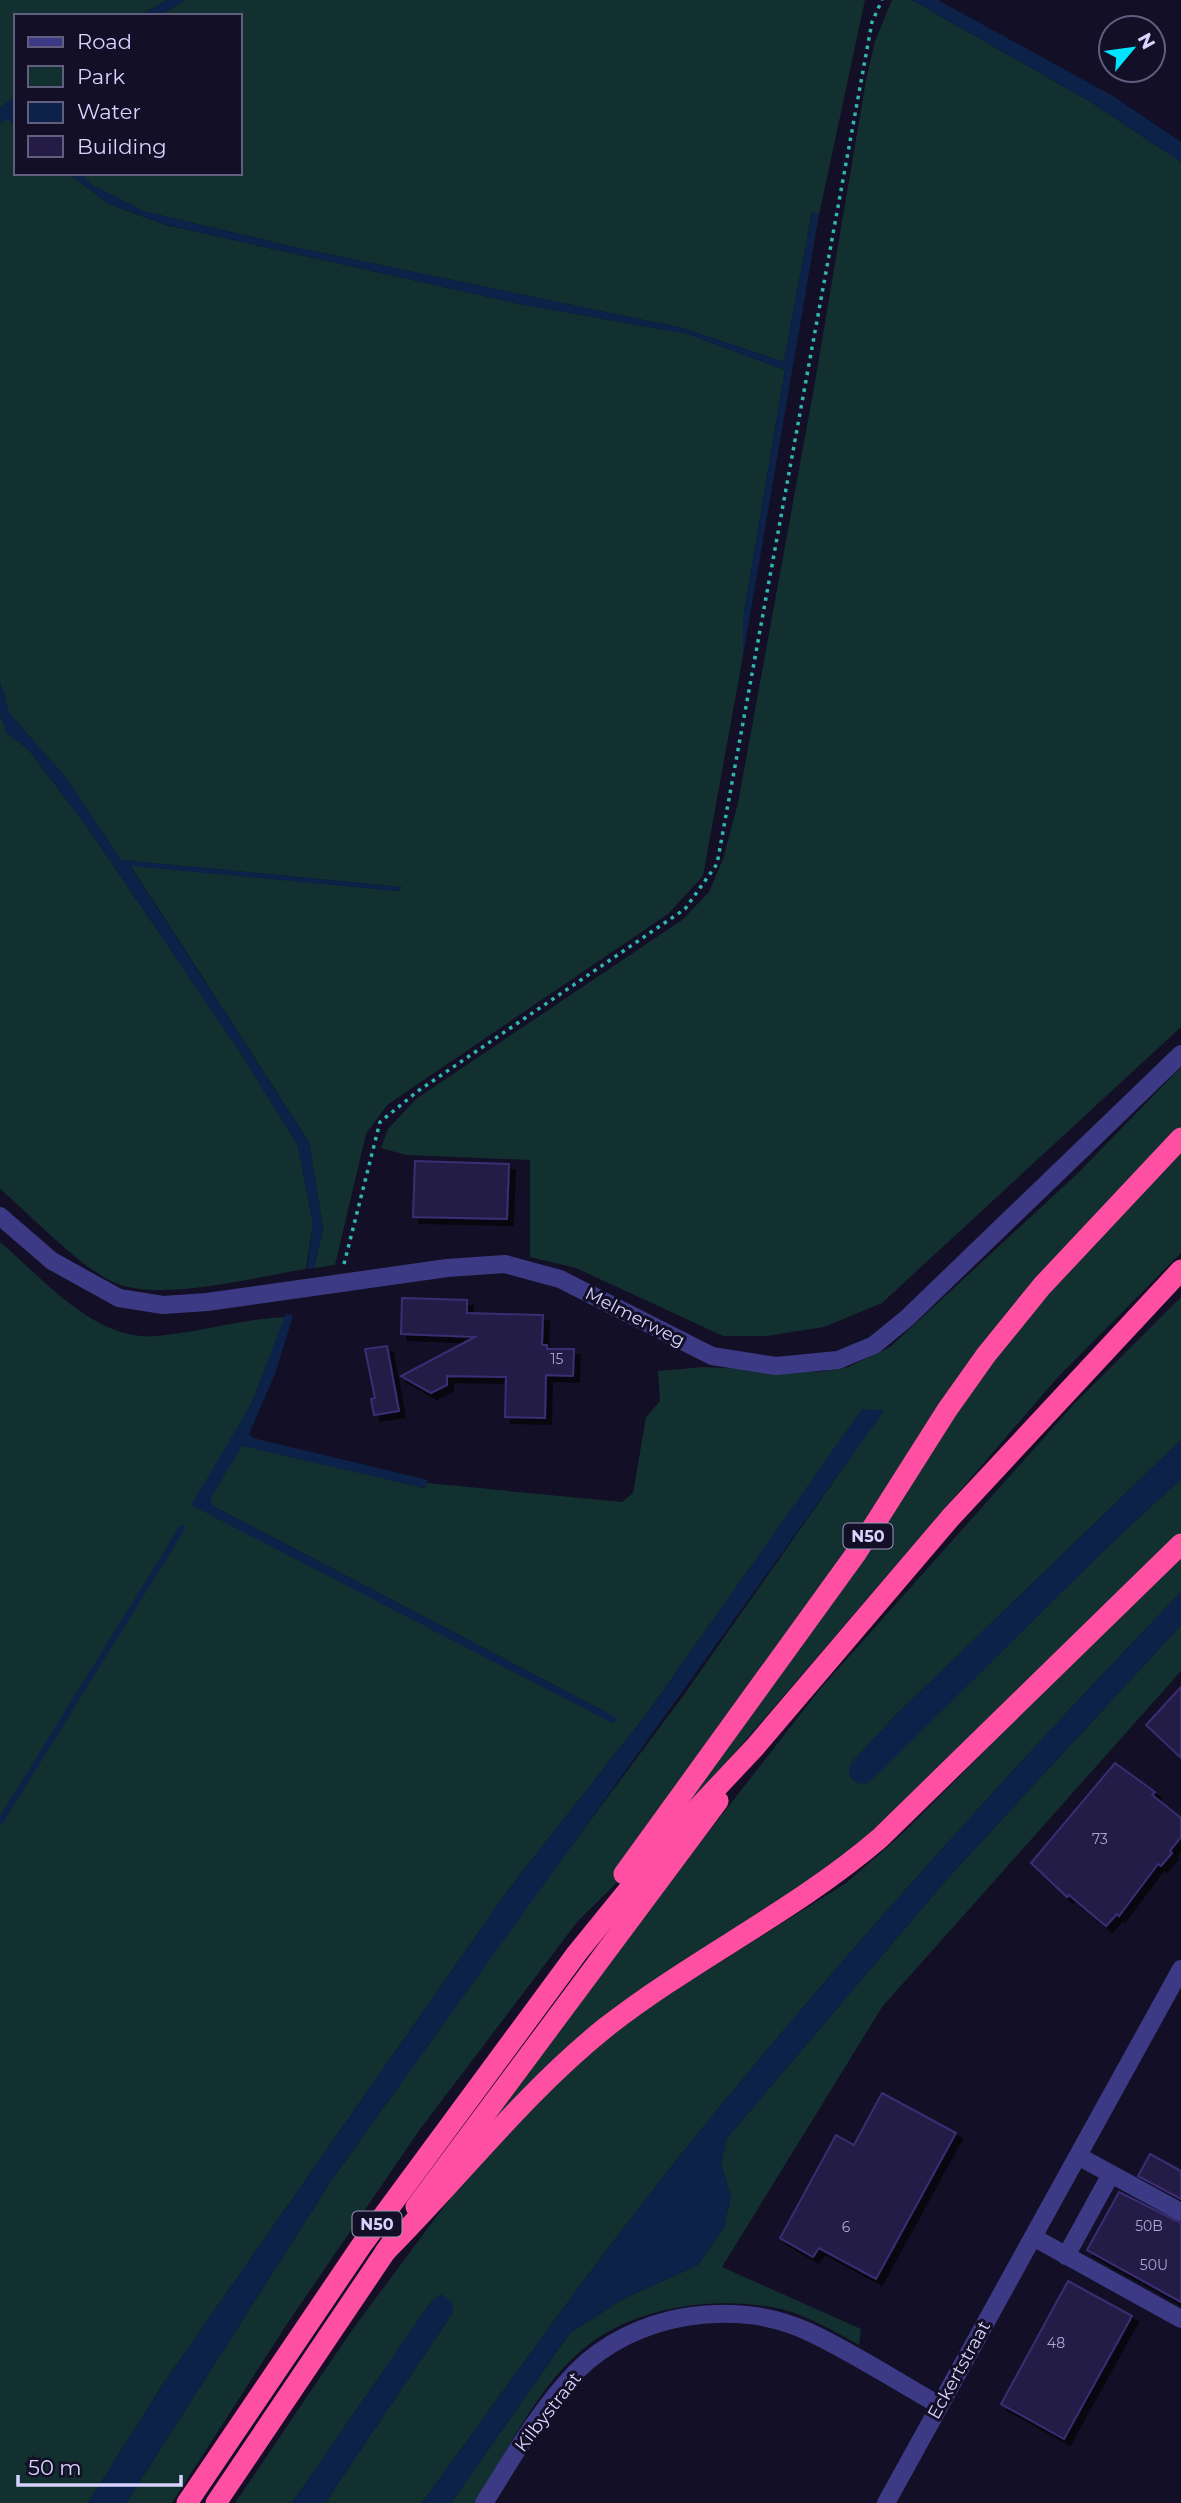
<svg xmlns="http://www.w3.org/2000/svg" width="1181" height="2503" font-family="Montserrat,sans-serif">
  <style>
    .green { fill: #12302f }
    .water { fill: #0c2248 }
    .lines { fill: none; stroke-linecap: round; stroke-linejoin: round }
    .stream { stroke: #0c2248; stroke-width: 6 }
    .building { fill: #241b47; stroke: #3b2d73; stroke-width: 2; filter: url(#shadow) }
    .path { stroke: #2fb8b0; stroke-width: 3.5; stroke-dasharray: 3.5 5; stroke-linecap: butt }
    .minor { stroke: #3d3a85; stroke-width: 18 }
    .highway { stroke: #ff4fa3; stroke-width: 21 }
    .labels { text-anchor: middle; stroke-width: 6; stroke-linejoin: round; paint-order: stroke }
    .number-label { font-size: 14px; fill: #aca6d1 }
    .shield { fill: #130f26; stroke: #9e99be; stroke-width: 2 }
    .shield-label { font-size: 16px; font-weight: bold; fill: #d9d4ff }
    .street-label { font-size: 18px; fill: #d9d4ff; stroke: #130f26 }
  </style>
  <defs>
    <filter id="shadow"><feDropShadow dx="6" dy="6" stdDeviation="0" flood-color="#0009"/></filter>
  </defs>
  <rect width="100%" height="100%" fill="#130f26"/>
  <!-- green -->
  <g class="green">
    <polygon points="0,0 167,0 139,16 16,16 16,96 0,108"/>
    <polygon points="186,0 865,0 819,215 812,212 784,362 682,328 289,246 143,211 92,185 79,173 240,173 240,16 158,16"/>
    <polygon points="892,0 912,0 1089,101 1181,162 1181,1027 882,1303 824,1327 767,1336 723,1336 576,1268 530,1257 530,1160 406,1155 381,1148 388,1129 416,1099 682,920 709,892 723,859 738,803 815,382 866,80 875,41"/>
    <polygon points="7,118 16,126 16,173 68,173 109,204 166,225 520,304 688,334 785,370 743,619 743,656 703,876 668,914 387,1105 366,1134 335,1265 314,1268 323,1229 309,1142 130,865 398,891 402,887 121,860 66,778 9,713 0,682 0,124"/>
    <path d="M 0,714 L 7,733 L 28,749 L 88,828 L 242,1055 L 298,1146 L 313,1224 L 306,1269 C 254,1277 157,1304 111,1281 C 75,1263 32,1216 0,1189 Z"/>
    <path d="M 1181,1067 L 1181,1253 L 1057,1378 L 659,1841 L 577,1922 L 418,2132 L 287,2324 L 172,2503 L 126,2503 L 333,2178 L 557,1865 L 683,1696 L 883,1411 L 862,1410 L 645,1716 L 508,1890 L 163,2384 L 88,2503 L 0,2503 L 0,1242 C 44,1279 95,1342 157,1336 C 201,1332 242,1319 285,1317 L 251,1405 L 192,1505 L 617,1718 L 213,1506 L 209,1499 L 241,1445 L 425,1488 L 427,1483 L 622,1502 L 633,1493 L 646,1417 L 660,1401 L 658,1371 L 704,1367 L 818,1372 L 848,1367 L 890,1347 L 1078,1173 Z"/>
    <polygon points="1181,1297 1181,1440 897,1714 851,1763 1119,1536 1181,1479 1181,1535 850,1858 641,1992 444,2184 682,1866 820,1689 1074,1404"/>
    <path d="M 1181,1554 L 1181,1592 C 1016,1764 855,1941 704,2126 C 605,2247 514,2376 422,2503 L 325,2503 L 453,2312 L 441,2294 L 431,2302 L 292,2503 L 235,2503 L 352,2330 L 451,2197 L 550,2088 L 625,2022 L 846,1883 L 901,1835 Z"/>
    <path d="M 1181,1625 L 1181,1671 L 882,2007 L 722,2267 L 861,2329 L 859,2345 C 834,2331 808,2316 781,2309 C 713,2294 625,2307 574,2357 C 534,2395 504,2456 475,2503 L 451,2503 L 570,2333 L 623,2299 L 698,2265 L 723,2229 L 731,2196 L 721,2163 L 727,2138 L 947,1879 Z"/>
  </g>
  <!-- water -->
  <g class="water">
    <polygon points="167,0 186,0 158,16 139,16"/>
    <polygon points="912,0 938,0 1113,96 1181,142 1181,162 1089,101"/>
    <polygon points="16,96 16,126 7,119 0,124 0,108"/>
    <polygon points="68,173 79,173 92,185 143,211 289,246 682,328 784,362 812,212 819,215 743,656 743,619 785,370 688,334 520,304 167,225 109,204"/>
    <polygon points="0,682 9,713 66,778 121,860 402,887 398,891 130,866 309,1142 323,1229 314,1268 307,1269 313,1224 298,1146 242,1055 88,828 28,749 7,733 0,714"/>
    <polygon points="286,1313 293,1316 275,1374 249,1434 253,1438 428,1480 425,1488 242,1446 210,1499 213,1506 617,1718 614,1724 191,1505 251,1405"/>
    <polygon points="862,1409 884,1411 333,2178 126,2503 88,2503 163,2384 508,1890 645,1716"/>
    <polygon points="1181,1440 1181,1479 1119,1536 881,1771 866,1784 857,1783 849,1776 851,1763 897,1714"/>
    <path d="M 1181,1592 L 1181,1625 L 947,1879 L 727,2138 L 721,2163 L 731,2196 L 723,2229 L 698,2265 L 623,2299 L 570,2333 L 451,2503 L 422,2503 C 514,2376 605,2247 704,2126 C 855,1941 1016,1764 1181,1592 Z"/>
    <polygon points="441,2294 453,2303 453,2312 325,2503 292,2503 431,2302"/>
  </g>
  <g class="lines">
    <!-- stream -->
    <polyline class="stream" points="0,1822 182,1528"/>
  </g>
  <!-- building -->
  <g class="building">
    <polygon points="415,1161 509,1164 507,1219 413,1217"/>
    <polygon points="402,1298 467,1300 467,1313 543,1315 542,1345 547,1345 547,1349 574,1349 573,1376 546,1375 545,1418 505,1417 506,1377 447,1376 447,1385 431,1393 401,1376 475,1337 401,1334"/>
    <polygon points="387,1346 399,1411 374,1415 371,1399 375,1398 365,1349"/>
    <polygon points="1181,1687 1181,1758 1146,1725"/>
    <polygon points="1115,1763 1155,1792 1152,1795 1181,1818 1181,1837 1170,1851 1172,1853 1161,1866 1158,1864 1119,1916 1117,1914 1106,1926 1069,1895 1067,1897 1031,1863"/>
    <polygon points="882,2093 956,2133 876,2279 819,2248 813,2257 780,2238 836,2135 854,2145"/>
    <polygon points="1150,2154 1181,2171 1181,2199 1138,2176"/>
    <polygon points="1119,2192 1181,2223 1181,2302 1087,2250"/>
    <polygon points="1068,2281 1132,2316 1064,2439 1001,2404"/>
  </g>
  <g class="lines">
    <!-- path -->
    <polyline class="path" points="344,1264 380,1122 418,1091 685,909 717,864 872,22 882,0"/>
    <!-- minor -->
    <g class="minor">
      <polyline points="0,1216 52,1261 119,1298 163,1305 207,1302 447,1268 505,1264 560,1279 712,1356 776,1366 838,1360 874,1345 907,1318 1181,1054"/>
      <polyline points="1078,2156 1181,2212"/>
      <polyline points="1033,2237 1181,2319"/>
      <polyline points="1066,2256 1111,2174"/>
      <path d="M 484,2503 C 512,2459 539,2410 576,2372 C 634,2313 735,2297 809,2332 C 854,2353 896,2381 939,2405"/>
      <polyline points="886,2503 1181,1969"/>
    </g>
    <!-- highway -->
    <g class="highway">
      <polyline points="624,1874 857,1552 947,1410 986,1355 1042,1286 1181,1138"/>
      <polyline points="416,2207 718,1801"/>
      <path d="M 385,2252 C 459,2178 523,2094 605,2028 C 693,1959 795,1911 880,1838 L 1181,1544"/>
      <polyline points="187,2503 361,2246 577,1953 677,1830 755,1747 951,1517 1181,1270"/>
      <polyline points="216,2503 392,2242"/>
    </g>
  </g>
  <g class="labels">
    <!-- number labels -->
    <g class="number-label">
      <text x="557" y="1364">15</text>
      <text x="1100" y="1844">73</text>
      <text x="1149" y="2231">50B</text>
      <text x="846" y="2232">6</text>
      <text x="1154" y="2270">50U</text>
      <text x="1056" y="2348">48</text>
    </g>
    <!-- shield labels -->
    <g class="shield">
      <rect x="843.5" y="1523.5" width="49" height="25" rx="5"/>
      <rect x="352.5" y="2211.5" width="49" height="25" rx="5"/>
    </g>
    <g class="shield-label">
      <text x="868" y="1542">N50</text>
      <text x="377" y="2230">N50</text>
    </g>
    <!-- street labels -->
    <g class="street-label">
      <text transform="translate(635 1317) rotate(27)" y="6">Melmerweg</text>
      <text transform="translate(959 2370) rotate(-61)" y="6">Eckertstraat</text>
      <text transform="translate(548 2412) rotate(-52)" y="6">Kilbystraat</text>
    </g>
  </g>
  <!-- legend -->
  <rect x="14" y="14" width="228" height="161" fill="#130f26" stroke="#625e7d" stroke-width="2"/>
  <rect x="28" y="37" width="35" height="10" fill="#3d3a85" stroke="#625e7d" stroke-width="2"/>
  <text x="77" y="49" font-size="21" fill="#d9d4ff">Road</text>
  <rect x="28" y="66" width="35" height="21" fill="#12302f" stroke="#625e7d" stroke-width="2"/>
  <text x="77" y="84" font-size="21" fill="#d9d4ff">Park</text>
  <rect x="28" y="102" width="35" height="21" fill="#0c2248" stroke="#625e7d" stroke-width="2"/>
  <text x="77" y="119" font-size="21" fill="#d9d4ff">Water</text>
  <rect x="28" y="136" width="35" height="21" fill="#241b47" stroke="#625e7d" stroke-width="2"/>
  <text x="77" y="154" font-size="21" fill="#d9d4ff">Building</text>
  <!-- north arrow -->
  <g transform="translate(1132 49) rotate(61)"><circle r="33" fill="#130f26" stroke="#625e7d" stroke-width="2"/>
  <path d="M0-5L12 26L0 18L-12 26Z" fill="#00e5ff"/>
  <text y="-10" font-size="19" font-weight="bold" text-anchor="middle" fill="#d9d4ff">N</text>
  </g>
  <!-- scale -->
  <path d="M18 2475v10h163v-10" fill="none" stroke="#d9d4ff" stroke-width="3.5"/>
  <text x="28" y="2475" font-size="21" fill="#d9d4ff" stroke="#130f26" stroke-width="5" paint-order="stroke">50 m</text>
</svg>
